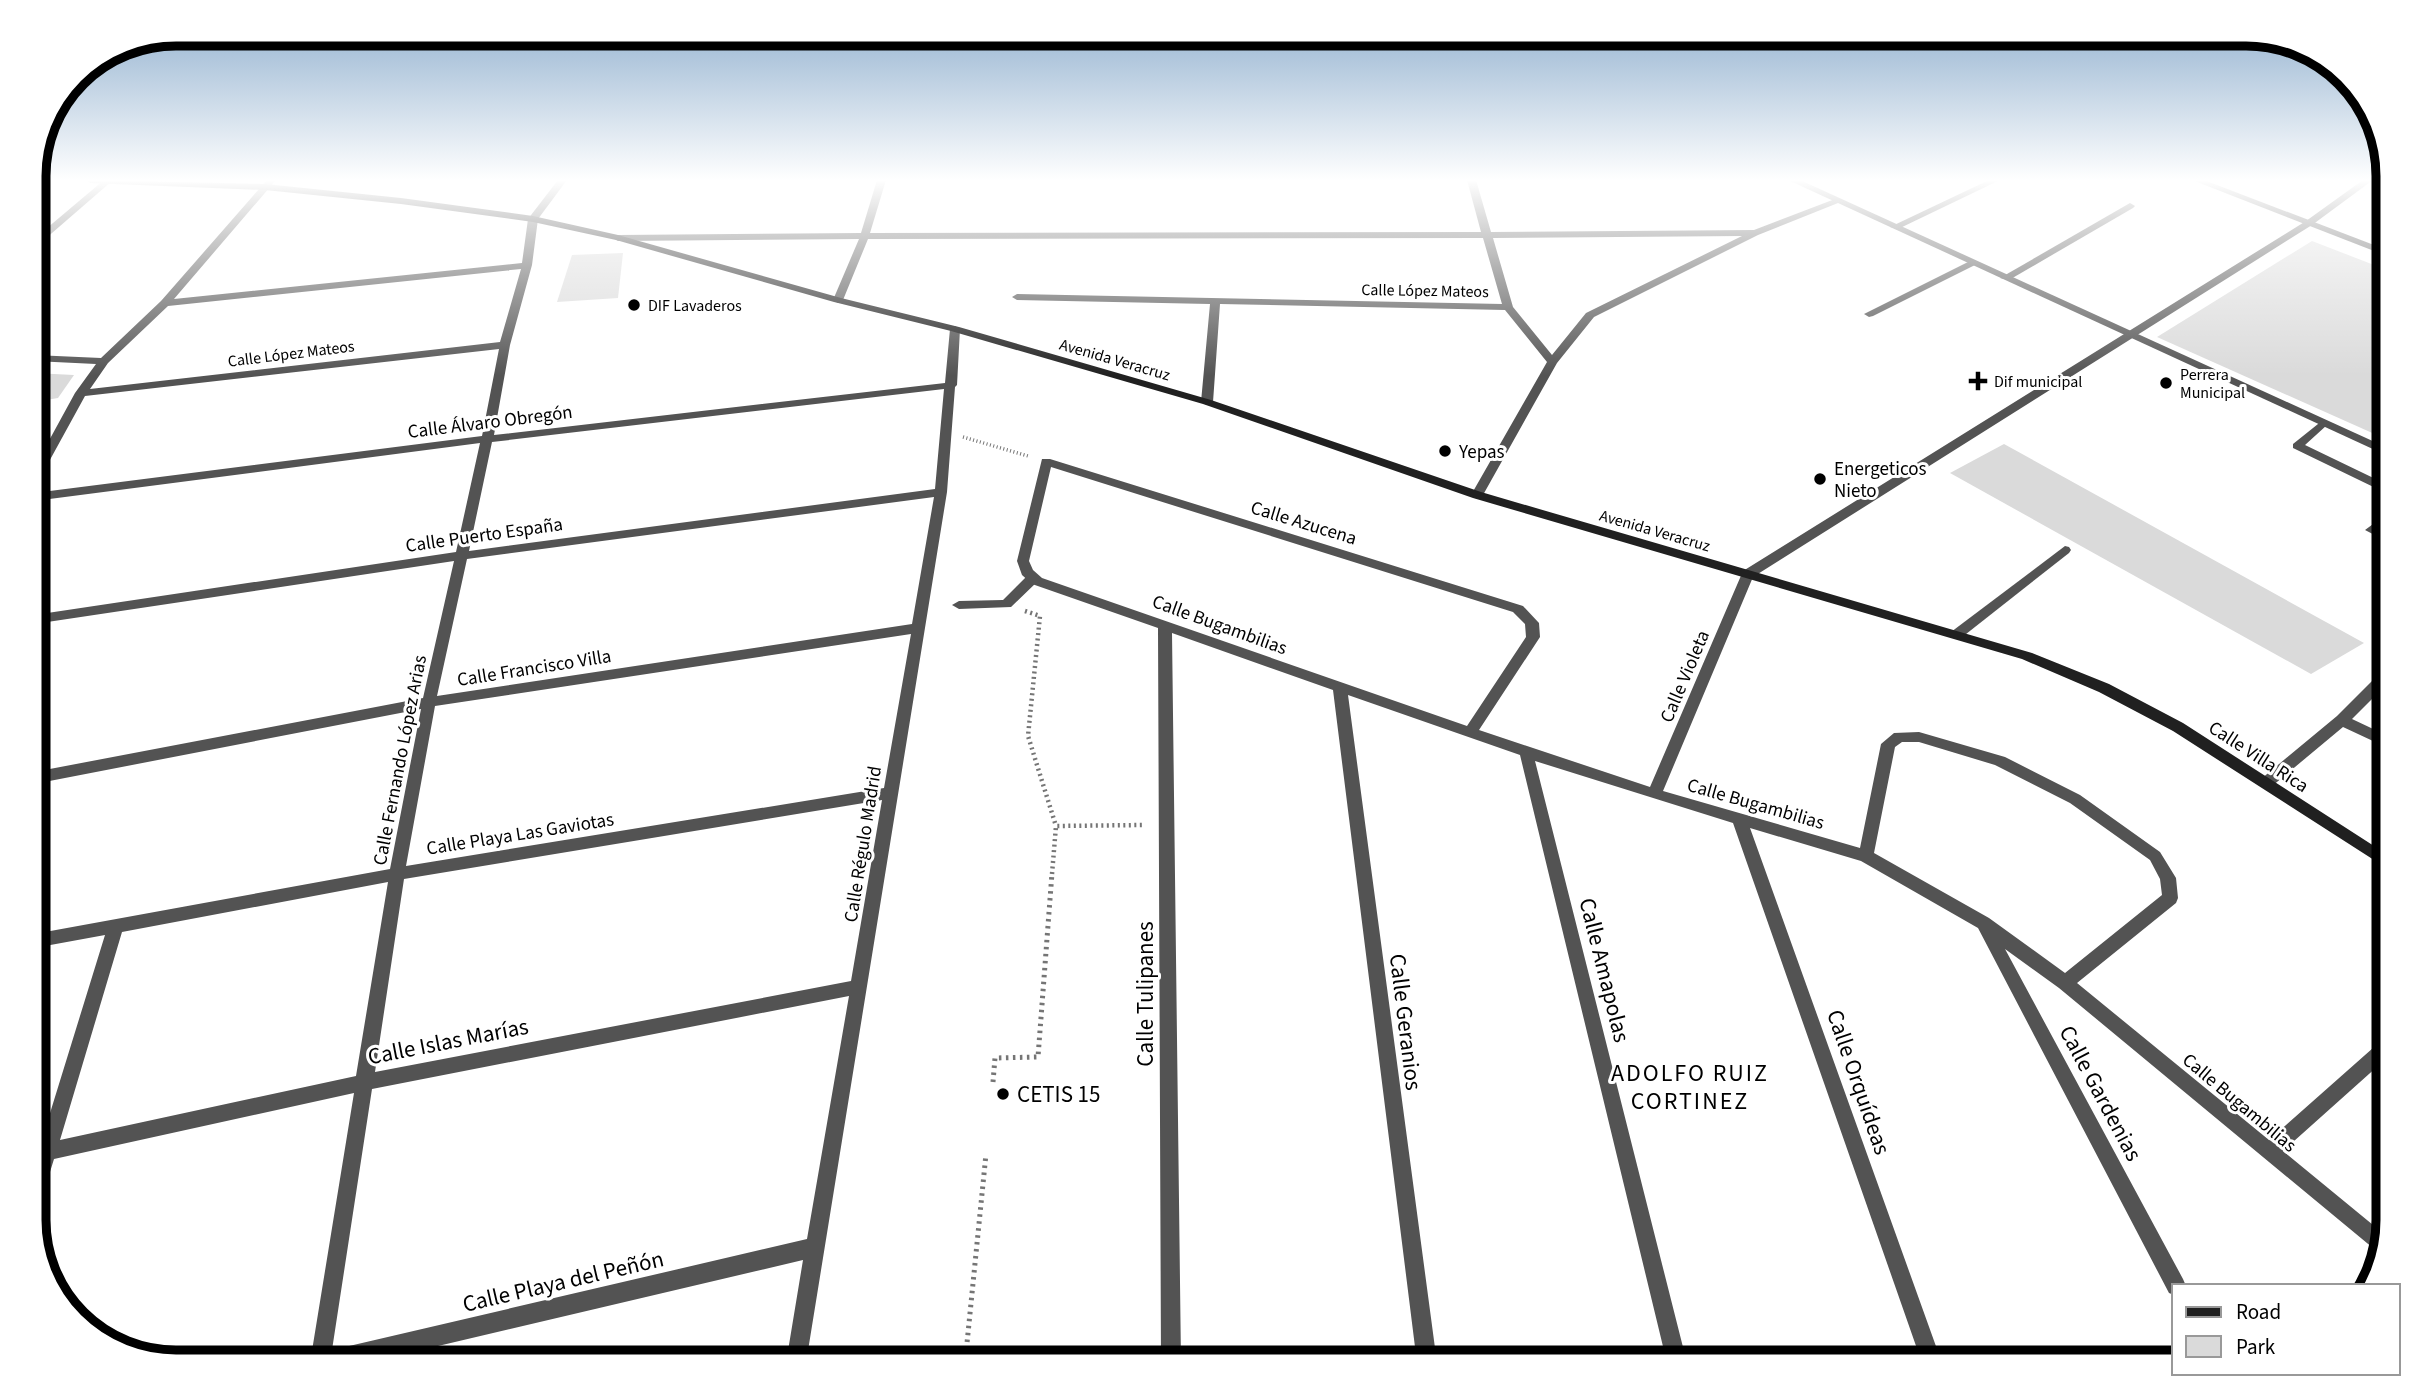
<svg xmlns="http://www.w3.org/2000/svg" width="2421" height="1396" font-family="'Source Sans 3',sans-serif">
  <style>
    .green { fill: #dadada }
    .lines { fill: none; stroke-linecap: round; stroke-linejoin: round }
    .path-far2 { stroke: #757575; stroke-width: 3.5; stroke-dasharray: 1 2.5; stroke-linecap: butt }
    .path-far1 { stroke: #757575; stroke-width: 4.5; stroke-dasharray: 2 3.5; stroke-linecap: butt }
    .path { stroke: #757575; stroke-width: 5; stroke-dasharray: 2.5 4.5; stroke-linecap: butt }
    .service { fill: #535353; fill-rule: evenodd }
    .minor { fill: #535353; fill-rule: evenodd }
    .tertiary { fill: #535353; fill-rule: evenodd }
    .secondary { fill: #202020; fill-rule: evenodd }
    .poi-dot { fill: #000; stroke: #fff; stroke-width: 2.5 }
    .labels { text-anchor: middle; stroke-width: 6; stroke-linejoin: round; paint-order: stroke }
    .far-street-label { font-size: 16px; fill: #000; stroke: #fff }
    .far-poi-label { font-size: 16px; fill: #000; stroke: #fff; text-anchor: start }
    .street-label { font-size: 19px; fill: #000; stroke: #fff }
    .poi-label { font-size: 19px; fill: #000; stroke: #fff; text-anchor: start }
    .near-street-label { font-size: 23px; fill: #000; stroke: #fff }
    .near-poi-label { font-size: 23px; fill: #000; stroke: #fff; text-anchor: start }
    .near-neighbourhood-label { font-size: 24px; letter-spacing: 2px; fill: #000; stroke: #fff }
    .rim { fill: none; stroke: #000; stroke-width: 9 }
  </style>
  <rect width="100%" height="100%" fill="#fff"/>
  <!-- green -->
  <g class="green">
    <polygon points="2312,241 2387,270 2388,440 2157,337"/>
    <polygon points="623,253 618,298 557,302 572,255"/>
    <polygon points="34,373 74,375 58,398 34,402"/>
    <polygon points="2004,444 2364,643 2311,674 1950,473"/>
  </g>
  <g class="lines">
    <!-- path-far2 -->
    <polyline class="path-far2" points="963,437 1028,456"/>
    <!-- path-far1 -->
    <g class="path-far1">
      <polyline points="1025,611 1040,616 1028,736 1056,826"/>
      <polyline points="1052,874 1056,826 1145,825"/>
    </g>
    <!-- path -->
    <g class="path">
      <polyline points="993,1082 995,1058 1038,1057 1052,873"/>
      <polyline points="965,1363 986,1154"/>
    </g>
    <!-- service -->
    <g class="service">
      <polygon points="1972,260 1977,263 1975,265 1873,316 1869,317 1864,314"/>
      <polygon points="2323,420 2329,423 2327,425 2305,445 2388,485 2388,494 2293,448 2293,444"/>
      <polygon points="2388,513 2388,523 2380,529 2388,533 2388,542 2365,530"/>
      <polygon points="1033,574 1039,578 1038,581 1011,607 959,609 952,605 959,601 1003,600 1028,575"/>
    </g>
    <!-- minor -->
    <g class="minor">
      <polygon points="104,180 112,181 37,246 34,247 34,239"/>
      <path d="M 267,180 L 276,180 L 174,299 L 522,263 L 528,219 L 558,180 L 567,180 L 538,219 L 532,265 L 510,345 L 494,435 L 945,383 L 950,329 L 955,326 L 960,329 L 957,385 L 955,387 L 947,492 L 806,1363 L 786,1363 L 803,1260 L 366,1363 L 310,1363 L 354,1093 L 54,1159 L 41,1201 L 34,1203 L 34,1165 L 105,935 L 34,948 L 34,934 L 390,869 L 421,709 L 34,784 L 34,772 L 423,698 L 454,561 L 34,624 L 34,615 L 456,552 L 480,443 L 34,501 L 34,493 L 482,436 L 499,349 L 85,396 L 40,478 L 34,482 L 34,468 L 75,393 L 96,364 L 34,361 L 34,355 L 101,358 L 161,301 ZM 521,269 L 500,342 L 90,389 L 108,363 L 168,306 ZM 944,389 L 935,489 L 469,551 L 492,442 ZM 934,497 L 912,624 L 437,696 L 467,559 ZM 911,634 L 884,788 L 406,866 L 435,706 ZM 882,800 L 851,981 L 375,1072 L 404,879 ZM 388,882 L 356,1076 L 60,1140 L 122,932 ZM 849,996 L 807,1239 L 332,1350 L 372,1089 Z"/>
      <path d="M 877,180 L 886,180 L 870,233 L 1481,232 L 1467,180 L 1476,180 L 1491,232 L 1754,230 L 1835,199 L 1843,201 L 1758,235 L 1594,317 L 1557,363 L 1483,495 L 1477,499 L 1471,495 L 1547,362 L 1505,310 L 1220,304 L 1213,402 L 1207,405 L 1201,402 L 1210,304 L 1017,300 L 1012,297 L 1017,294 L 1502,304 L 1483,238 L 868,239 L 843,300 L 838,303 L 833,300 L 859,239 L 618,241 L 613,238 L 618,235 L 861,233 ZM 1742,236 L 1586,313 L 1552,355 L 1513,307 L 1493,238 Z"/>
      <polygon points="1989,180 2000,180 1898,229 1890,227"/>
      <path d="M 2363,180 L 2373,180 L 2312,225 L 1753,577 L 1663,791 L 1860,848 L 1881,744 L 1894,733 L 1919,732 L 2005,757 L 2080,795 L 2160,852 L 2176,878 L 2178,898 L 2176,903 L 2077,983 L 2269,1140 L 2382,1040 L 2388,1038 L 2388,1057 L 2283,1151 L 2384,1234 L 2379,1253 L 2059,988 L 2005,949 L 2183,1279 L 2186,1286 L 2174,1286 L 2174,1295 L 2169,1293 L 1978,928 L 1861,861 L 1750,828 L 1942,1363 L 1922,1363 L 1733,823 L 1535,761 L 1687,1363 L 1667,1363 L 1520,755 L 1348,695 L 1437,1363 L 1417,1363 L 1333,690 L 1172,633 L 1181,1363 L 1161,1363 L 1158,628 L 1032,584 L 1022,575 L 1017,561 L 1042,459 L 1050,459 L 1523,606 L 1539,623 L 1540,637 L 1479,730 L 1650,787 L 1743,571 L 2306,221 ZM 1051,467 L 1513,612 L 1525,624 L 1526,637 L 1467,726 L 1042,578 L 1033,570 L 1029,561 ZM 1902,742 L 1919,742 L 1995,765 L 2070,803 L 2150,860 L 2160,879 L 2162,895 L 2065,973 L 1989,918 L 1874,853 L 1895,747 Z"/>
      <polygon points="2130,203 2135,206 2133,208 2009,280 2000,278"/>
      <polygon points="2065,546 2069,547 2071,550 2069,553 1961,638 1951,638 1949,635 1951,632"/>
      <polygon points="2388,669 2388,683 2352,719 2388,736 2388,748 2343,727 2271,787 2261,787 2259,783 2261,779 2337,716 2383,670"/>
    </g>
    <!-- tertiary -->
    <g class="tertiary">
      <polygon points="1788,180 1800,180 2388,448 2388,456"/>
      <polygon points="2192,180 2204,180 2387,250 2387,256"/>
    </g>
    <!-- secondary -->
    <polygon class="secondary" points="86,180 265,184 401,198 533,216 618,235 841,298 959,327 1211,400 1481,492 2032,653 2109,684 2183,723 2388,855 2388,869 2173,731 2099,692 2022,659 1473,498 1203,404 951,331 834,302 616,240 533,222 401,204 265,190 90,183"/>
  </g>
  <!-- sky -->
  <linearGradient id="sky" x2="0" y2="1"><stop stop-color="#8baccc"/><stop offset="0.48" stop-color="#fff"/><stop offset="1" stop-color="#fff" stop-opacity="0"/></linearGradient>
  <rect width="2421" height="376" fill="url(#sky)"/>
  <!-- markers -->
  <g class="poi-dot">
    <circle cx="634" cy="305" r="7"/>
    <path d="M1974.5 370.5h7v7h7v7h-7v7h-7v-7h-7v-7h7z"/>
    <circle cx="2166" cy="383" r="7"/>
    <circle cx="1445" cy="451" r="7"/>
    <circle cx="1820" cy="479" r="7"/>
    <circle cx="1003" cy="1094" r="7"/>
  </g>
  <g class="labels">
    <!-- far-street labels -->
    <g class="far-street-label">
      <text transform="translate(1425 290) rotate(1)" y="6">Calle López Mateos</text>
      <text transform="translate(291 353) rotate(-7)" y="6">Calle López Mateos</text>
      <text transform="translate(1115 359) rotate(16)" y="6">Avenida Veracruz</text>
      <text transform="translate(1655 530) rotate(16)" y="6">Avenida Veracruz</text>
    </g>
    <!-- far-poi labels -->
    <g class="far-poi-label">
      <text x="648" y="311">DIF Lavaderos</text>
      <text x="2180" y="380">Perrera<tspan x="2180" dy="18">Municipal</tspan></text>
      <text x="1994" y="387">Dif municipal</text>
    </g>
    <!-- street labels -->
    <g class="street-label">
      <text transform="translate(490 421) rotate(-7)" y="7">Calle Álvaro Obregón</text>
      <text transform="translate(1304 522) rotate(17)" y="7">Calle Azucena</text>
      <text transform="translate(484 534) rotate(-8)" y="7">Calle Puerto España</text>
      <text transform="translate(1220 624) rotate(20)" y="7">Calle Bugambilias</text>
      <text transform="translate(534 667) rotate(-9)" y="7">Calle Francisco Villa</text>
      <text transform="translate(1684 676) rotate(-67)" y="7">Calle Violeta</text>
      <text transform="translate(2259 756) rotate(33)" y="7">Calle Villa Rica</text>
      <text transform="translate(399 760) rotate(-79)" y="7">Calle Fernando López Arias</text>
      <text transform="translate(1756 803) rotate(16)" y="7">Calle Bugambilias</text>
      <text transform="translate(520 833) rotate(-9)" y="7">Calle Playa Las Gaviotas</text>
      <text transform="translate(862 844) rotate(-81)" y="7">Calle Régulo Madrid</text>
      <text transform="translate(2240 1102) rotate(40)" y="7">Calle Bugambilias</text>
    </g>
    <!-- poi labels -->
    <g class="poi-label">
      <text x="1459" y="458">Yepas</text>
      <text x="1834" y="475">Energeticos<tspan x="1834" dy="22">Nieto</tspan></text>
    </g>
    <!-- near-street labels -->
    <g class="near-street-label">
      <text transform="translate(1605 970) rotate(76)" y="8">Calle Amapolas</text>
      <text transform="translate(1145 994) rotate(-90)" y="8">Calle Tulipanes</text>
      <text transform="translate(1406 1022) rotate(83)" y="8">Calle Geranios</text>
      <text transform="translate(448 1041) rotate(-11)" y="8">Calle Islas Marías</text>
      <text transform="translate(1859 1082) rotate(71)" y="8">Calle Orquídeas</text>
      <text transform="translate(2101 1093) rotate(62)" y="8">Calle Gardenias</text>
      <text transform="translate(563 1281) rotate(-13)" y="8">Calle Playa del Peñón</text>
    </g>
    <!-- near-poi labels -->
    <g class="near-poi-label">
      <text x="1017" y="1102">CETIS 15</text>
    </g>
    <!-- near-neighbourhood labels -->
    <g class="near-neighbourhood-label">
      <text x="1690" y="1081">ADOLFO RUIZ<tspan x="1690" dy="28">CORTINEZ</tspan></text>
    </g>
  </g>
  <!-- crop -->
  <path d="M0 0H2421V1396H0ZM176 46H2246A130 130 0 0 1 2376 176V1220A130 130 0 0 1 2246 1350H176A130 130 0 0 1 46 1220V176A130 130 0 0 1 176 46Z" fill="#fff" fill-rule="evenodd"/>
  <path class="rim" d="M176 46H2246A130 130 0 0 1 2376 176V1220A130 130 0 0 1 2246 1350H176A130 130 0 0 1 46 1220V176A130 130 0 0 1 176 46Z"/>
  <!-- legend -->
  <rect x="2172" y="1284" width="228" height="91" fill="#ffffff" stroke="#999999" stroke-width="2"/>
  <rect x="2186" y="1307" width="35" height="10" fill="#202020" stroke="#999999" stroke-width="2"/>
  <text x="2236" y="1319" font-size="21" fill="#000000">Road</text>
  <rect x="2186" y="1336" width="35" height="21" fill="#dadada" stroke="#999999" stroke-width="2"/>
  <text x="2236" y="1354" font-size="21" fill="#000000">Park</text>
</svg>
